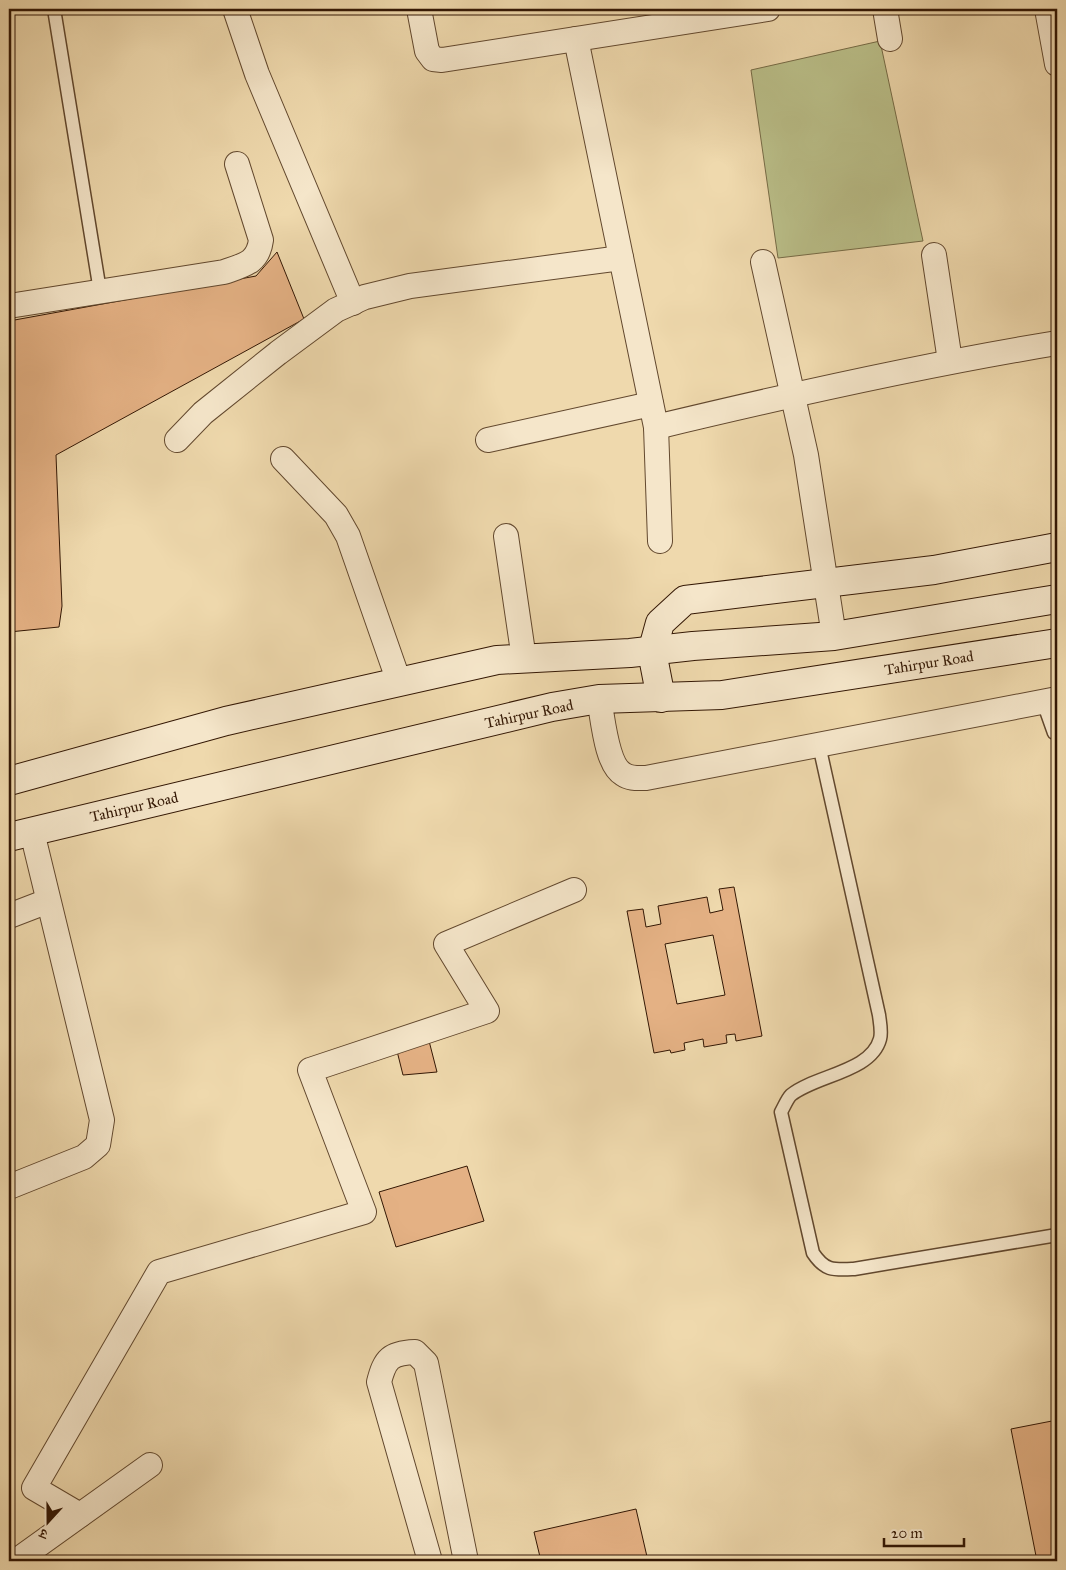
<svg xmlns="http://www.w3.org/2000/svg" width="1066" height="1570" font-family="'IM FELL Great Primer','Noto Serif Devanagari',serif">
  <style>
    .green { fill: #babf89; stroke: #766b46 }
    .building { fill: #e4b184; stroke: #331704; fill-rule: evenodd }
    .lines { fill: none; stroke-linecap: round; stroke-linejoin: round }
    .lane-casing { stroke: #62482e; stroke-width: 15 }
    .street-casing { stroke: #62482e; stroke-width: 26 }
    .secondary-casing { stroke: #331704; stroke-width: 30 }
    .lane { stroke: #f5e6ca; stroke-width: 12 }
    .street { stroke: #f5e6ca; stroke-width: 24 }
    .secondary { stroke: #f5e6ca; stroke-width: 28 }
    .labels { text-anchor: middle; stroke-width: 5; stroke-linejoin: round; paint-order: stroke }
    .street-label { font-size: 15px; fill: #331704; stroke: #f5e6ca }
  </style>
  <rect width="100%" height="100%" fill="#efd9ad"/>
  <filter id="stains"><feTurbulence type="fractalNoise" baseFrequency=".004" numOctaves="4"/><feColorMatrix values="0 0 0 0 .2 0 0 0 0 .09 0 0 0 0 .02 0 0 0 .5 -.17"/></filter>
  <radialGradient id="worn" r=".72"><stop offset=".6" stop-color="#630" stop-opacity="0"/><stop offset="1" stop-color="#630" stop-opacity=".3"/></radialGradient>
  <!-- green -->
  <polygon class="green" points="880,41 923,241 778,258 751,70"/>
  <!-- building -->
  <g class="building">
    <polygon points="277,252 304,319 56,455 62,606 59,627 9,632 9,321 256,276"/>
    <path d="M 734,887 L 762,1036 L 736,1041 L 735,1034 L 726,1035 L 727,1043 L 704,1047 L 703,1039 L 684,1043 L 685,1050 L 671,1053 L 670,1050 L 654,1053 L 627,911 L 643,909 L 646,927 L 661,924 L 658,906 L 707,897 L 710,913 L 723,910 L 719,889 ZM 713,935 L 725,995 L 677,1004 L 665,944 Z"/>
    <polygon points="428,1037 437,1072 403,1075 396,1047"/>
    <polygon points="467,1166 484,1221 396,1247 379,1192"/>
    <polygon points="1057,1420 1057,1561 1037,1561 1011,1429"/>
    <polygon points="636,1509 648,1561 541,1561 534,1532"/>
  </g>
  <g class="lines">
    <!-- lane casing -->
    <g class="lane-casing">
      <g id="lane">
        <polyline points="54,9 100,291"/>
        <polyline points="1043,702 1054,733 1057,734"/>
        <path d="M 819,745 L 879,1015 C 880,1023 882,1032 880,1039 C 871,1072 816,1075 791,1095 C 787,1099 784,1107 781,1112 L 813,1253 C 825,1271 833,1270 854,1269 L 1057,1235"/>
      </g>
    </g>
    <!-- street casing -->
    <g class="street-casing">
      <g id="street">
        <polyline points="235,9 257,74 353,303"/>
        <polyline points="419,9 427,51 433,59 442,60 768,9"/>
        <polyline points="885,9 890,39"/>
        <polyline points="1047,9 1057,64"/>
        <polyline points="576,39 656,427 660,541"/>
        <polyline points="934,255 950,361"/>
        <polyline points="763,262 806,455 834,636"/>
        <path d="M 9,306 L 224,272 C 244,265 258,263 261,240 L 237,164"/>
        <path d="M 656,427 C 789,395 922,365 1057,343"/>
        <polyline points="177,440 203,413 278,353 336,310 365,297 410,286 621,258"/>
        <polyline points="488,440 651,404"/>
        <polyline points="283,459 336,515 348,536 399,682"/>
        <polyline points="506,536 524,659"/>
        <path d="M 599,699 C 603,718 606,764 623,774 C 630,779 637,778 646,778 L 1057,699"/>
        <polyline points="9,916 48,901"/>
        <polyline points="9,1187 84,1157 98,1145 102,1120 32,832"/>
        <polyline points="80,1515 34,1488 159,1272 364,1212 310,1070 487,1011 446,944 574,890"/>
        <polyline points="16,1561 150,1465"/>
        <path d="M 430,1561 L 379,1382 C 385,1359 390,1353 415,1352 L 426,1363 L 466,1561"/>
      </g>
    </g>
    <!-- secondary casing -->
    <g class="secondary-casing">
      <g id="secondary">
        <polyline points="661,698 652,652 660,623 685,600 934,570 1057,547"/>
        <polyline points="9,781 226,721 497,660 630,653 693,646 834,636 1057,599"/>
        <polyline points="9,837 552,707 599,699 722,695 1057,643"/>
      </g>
    </g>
    <!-- lane -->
    <use href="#lane" class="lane"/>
    <!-- street -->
    <use href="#street" class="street"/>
    <!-- secondary -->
    <use href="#secondary" class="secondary"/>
  </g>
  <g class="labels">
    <!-- street labels -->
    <g class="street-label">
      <text transform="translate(929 663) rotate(-9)" y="5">Tahirpur Road</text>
      <text transform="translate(529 714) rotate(-12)" y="5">Tahirpur Road</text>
      <text transform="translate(134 807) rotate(-13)" y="5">Tahirpur Road</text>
    </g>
  </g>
  <!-- margin -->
  <rect width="1066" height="1570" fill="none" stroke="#efd9ad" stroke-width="30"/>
  <rect x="10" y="10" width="1046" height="1550" fill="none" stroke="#331704" stroke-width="2.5"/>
  <rect x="15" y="15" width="1036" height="1540" fill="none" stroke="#331704"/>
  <!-- north arrow -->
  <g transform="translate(48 1522) rotate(201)" stroke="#f5e6ca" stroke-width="4" paint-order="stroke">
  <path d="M0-4L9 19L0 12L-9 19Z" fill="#331704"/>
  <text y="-8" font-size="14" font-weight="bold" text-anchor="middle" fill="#331704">उ</text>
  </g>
  <!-- scale -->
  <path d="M884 1538v8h80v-8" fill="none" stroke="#331704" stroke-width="2.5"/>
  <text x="891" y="1538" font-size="15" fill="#331704" stroke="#f5e6ca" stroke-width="4" paint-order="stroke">20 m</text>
  <rect width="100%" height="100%" filter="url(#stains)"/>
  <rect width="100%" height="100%" fill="url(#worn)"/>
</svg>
